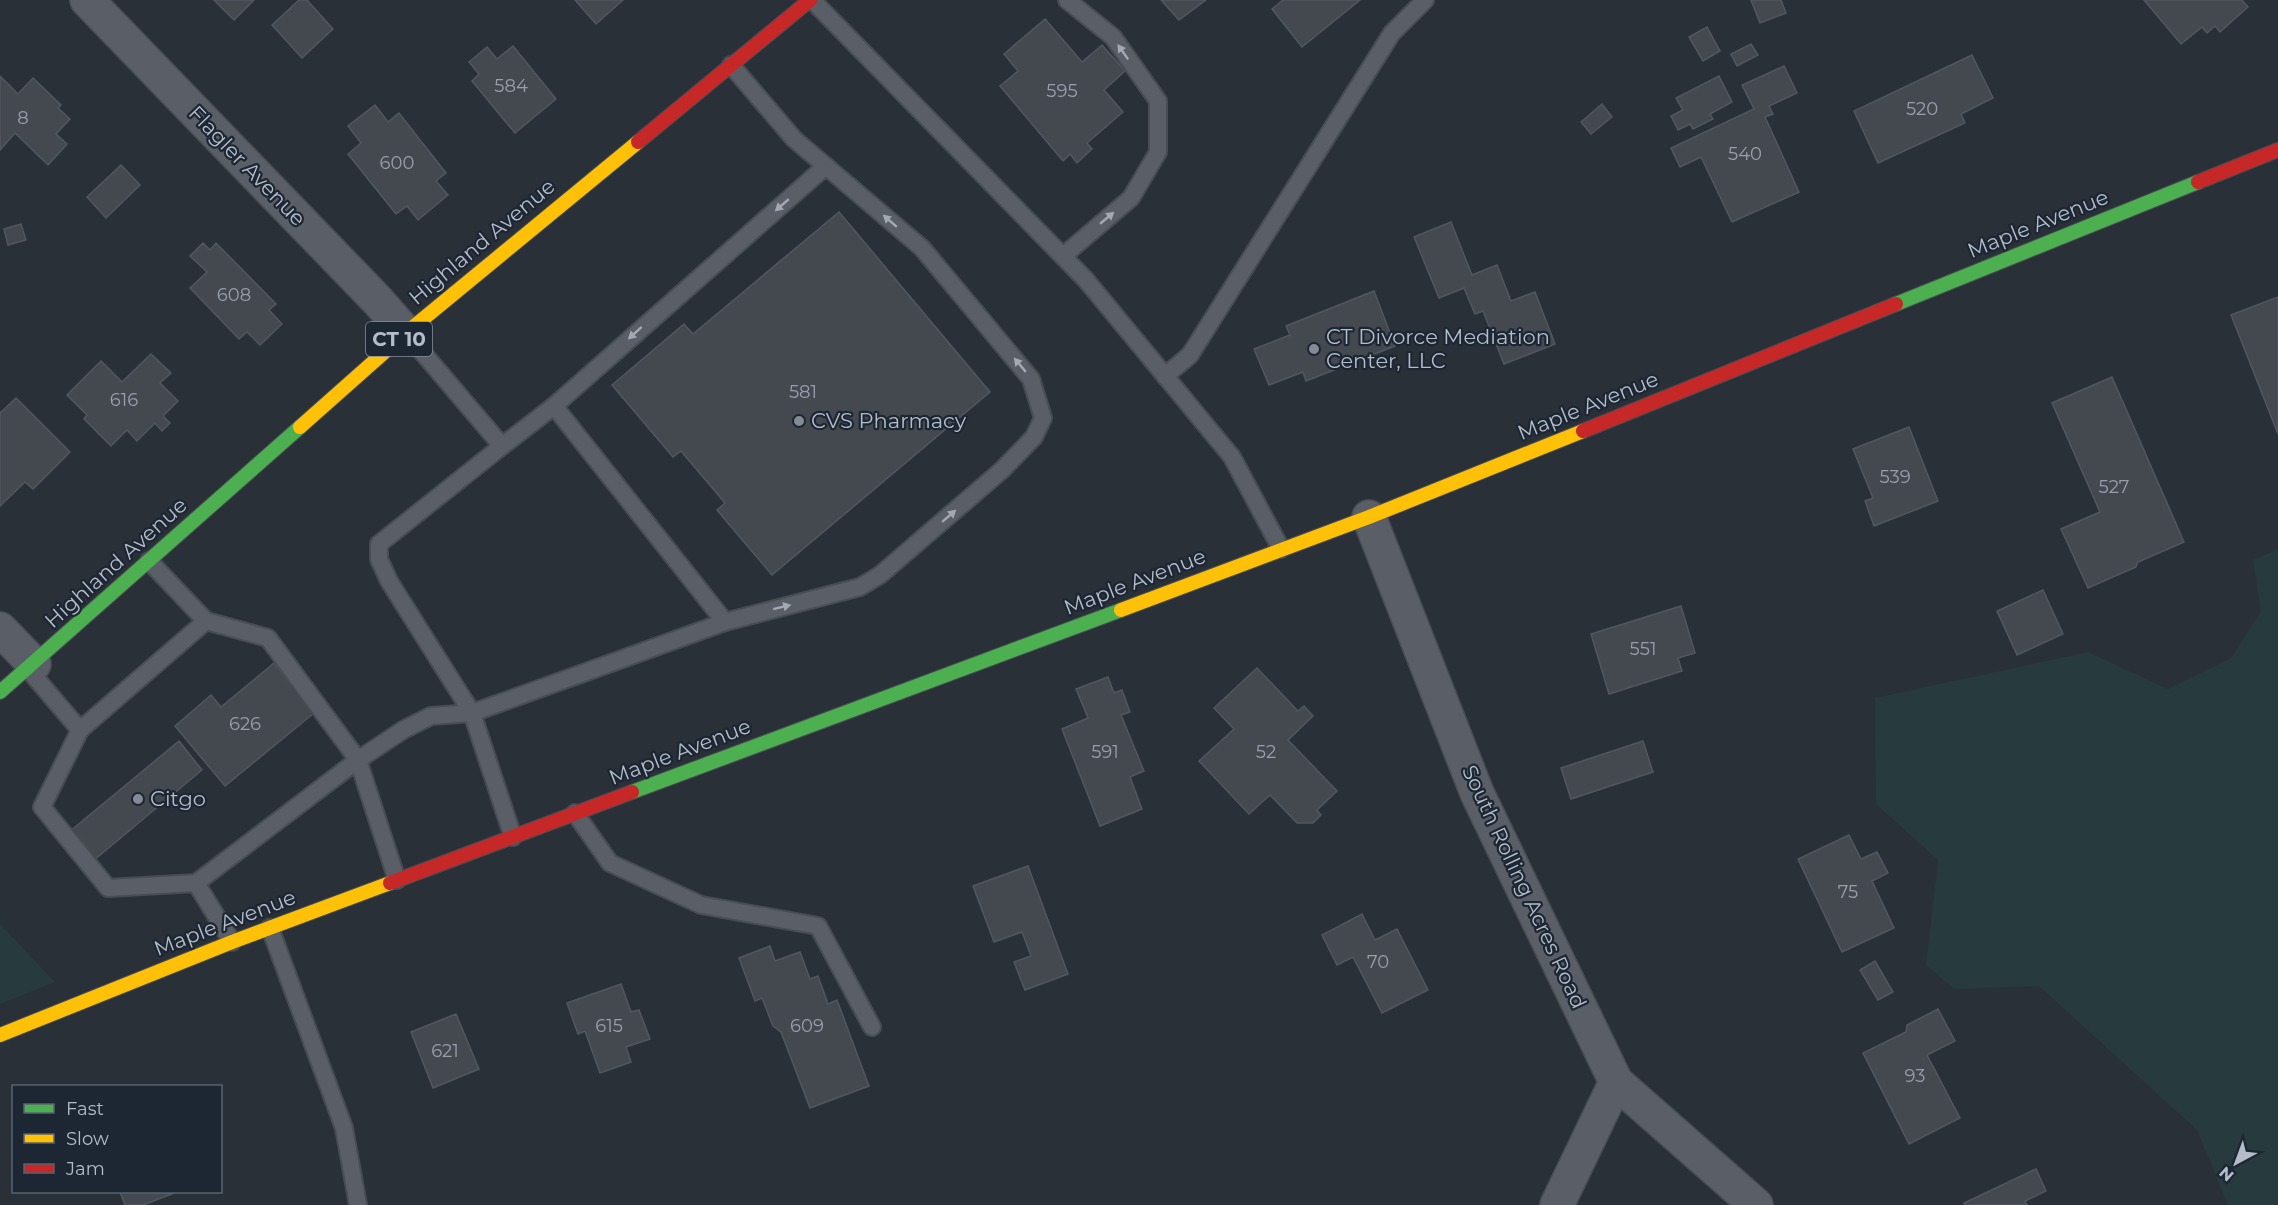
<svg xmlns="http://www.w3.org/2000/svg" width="2278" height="1205" font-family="Montserrat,sans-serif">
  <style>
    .green { fill: #273a3e }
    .building { fill: #444950; stroke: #52575f; stroke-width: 1.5 }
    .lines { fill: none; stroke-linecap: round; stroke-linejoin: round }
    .lane-casing { stroke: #484c53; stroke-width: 20 }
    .street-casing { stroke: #484c53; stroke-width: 36 }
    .fast-casing { stroke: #484c53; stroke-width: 16 }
    .slow-casing { stroke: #484c53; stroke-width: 16 }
    .jam-casing { stroke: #484c53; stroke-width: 16 }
    .lane { stroke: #5a5e66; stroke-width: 16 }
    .street { stroke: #5a5e66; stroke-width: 33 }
    .fast { stroke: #4caf50; stroke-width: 14 }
    .slow { stroke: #ffc107; stroke-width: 14 }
    .jam { stroke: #c62828; stroke-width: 14 }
    .oneway { fill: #a2a9b5 }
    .poi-dot { fill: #848b96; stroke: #1d2633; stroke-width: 2 }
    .labels { text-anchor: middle; stroke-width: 4.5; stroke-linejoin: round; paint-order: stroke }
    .number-label { font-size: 18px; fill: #989fab }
    .shield { fill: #1d2633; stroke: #878f9c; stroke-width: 1.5 }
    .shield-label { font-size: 20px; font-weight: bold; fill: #b4bcc9 }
    .street-label { font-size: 21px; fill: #b4bcc9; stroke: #1d2633 }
    .poi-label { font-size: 21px; fill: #b4bcc9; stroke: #1d2633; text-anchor: start }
  </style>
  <rect width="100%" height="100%" fill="#2a3038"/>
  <!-- green -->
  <g class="green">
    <polygon points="2278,549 2278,1205 2228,1205 2197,1130 2039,986 1954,989 1926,965 1938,860 1876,804 1875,698 2088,652 2168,689 2231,658 2261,611 2253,560"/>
    <polygon points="0,924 55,982 0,1004"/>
  </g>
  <!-- building -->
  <g class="building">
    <polygon points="214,0 254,0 234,20"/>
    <polygon points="299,0 307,0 333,29 302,58 272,25"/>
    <polygon points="575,0 623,0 596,24"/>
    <polygon points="1161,0 1206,0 1179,20"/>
    <polygon points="1283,0 1360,0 1302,47 1272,9"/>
    <polygon points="1751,0 1781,0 1786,13 1760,23"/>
    <polygon points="2144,0 2242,0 2248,7 2220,32 2215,26 2207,33 2202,27 2181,44"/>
    <polygon points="1045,19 1082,62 1102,45 1125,71 1104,90 1123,112 1087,143 1092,149 1077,163 1070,154 1063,161 1000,86 1018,71 1004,54"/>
    <polygon points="1707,27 1720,51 1703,61 1689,37"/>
    <polygon points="1751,44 1758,55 1737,66 1731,54"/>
    <polygon points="513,46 556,99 515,133 472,81 479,74 469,62 487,47 497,59"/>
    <polygon points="1972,55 1993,98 1961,114 1965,123 1878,163 1854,111"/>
    <polygon points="1784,66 1797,93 1769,106 1773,114 1765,117 1799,192 1732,222 1701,157 1680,167 1671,148 1754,109 1742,85"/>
    <polygon points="0,76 18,94 33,78 61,105 58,108 70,119 56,134 67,144 48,165 15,133 0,150"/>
    <polygon points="1719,76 1732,102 1710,114 1713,119 1693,129 1690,124 1678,130 1671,116 1683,110 1676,98"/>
    <polygon points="1602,104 1612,117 1591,134 1581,122"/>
    <polygon points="375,105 388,122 399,113 446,173 436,181 448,195 418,220 407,206 396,214 348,154 361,143 348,126"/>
    <polygon points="121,165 140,185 106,218 87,197"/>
    <polygon points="839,212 990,392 772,575 717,510 725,503 681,451 673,457 612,385 684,324 693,334"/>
    <polygon points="1451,222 1472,275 1497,265 1511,301 1535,292 1555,344 1504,364 1483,311 1475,314 1464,288 1439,298 1414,237"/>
    <polygon points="21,224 26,240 8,245 4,229"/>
    <polygon points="203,243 210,250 216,243 276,304 269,310 282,324 260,345 247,332 239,339 190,288 207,272 190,256"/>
    <polygon points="1374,291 1395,346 1306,381 1303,372 1269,385 1254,349 1290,335 1286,326"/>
    <polygon points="2278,297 2278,434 2231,315"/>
    <polygon points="151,354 171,373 160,383 178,401 163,416 170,423 162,431 155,423 137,441 127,430 111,446 84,419 87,415 67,395 101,361 122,382"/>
    <polygon points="2112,377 2184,542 2138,562 2136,567 2088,588 2061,529 2100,512 2052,403"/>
    <polygon points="16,398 70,452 33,489 25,482 0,506 0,413"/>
    <polygon points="1909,427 1938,501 1874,526 1865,501 1873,498 1853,449"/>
    <polygon points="2043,590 2063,634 2017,655 1997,611"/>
    <polygon points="1681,606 1695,653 1678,658 1682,671 1609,694 1591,634"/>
    <polygon points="274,663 314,713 225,786 175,726 211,695 221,707"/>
    <polygon points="1257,668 1298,711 1304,706 1313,716 1288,740 1337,791 1317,810 1321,815 1313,823 1297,823 1270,795 1249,814 1199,761 1234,729 1214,708"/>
    <polygon points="1108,677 1114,693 1122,690 1130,712 1121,715 1144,771 1130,777 1142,809 1100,826 1062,729 1088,718 1076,689"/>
    <polygon points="179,741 202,770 93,861 69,832"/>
    <polygon points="1643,741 1653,772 1571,799 1561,768"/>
    <polygon points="1849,835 1861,859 1877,852 1888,873 1872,881 1894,928 1842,952 1798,859"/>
    <polygon points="1028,866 1068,974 1025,990 1014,962 1031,956 1022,932 994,942 973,886"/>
    <polygon points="1362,914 1375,940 1397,929 1428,990 1382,1013 1353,957 1337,965 1322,935"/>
    <polygon points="770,946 775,961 800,952 810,979 818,976 828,1004 837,1000 869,1086 810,1108 781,1032 773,1026 762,998 755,1001 739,958"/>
    <polygon points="1875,961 1893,992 1878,1000 1860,970"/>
    <polygon points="621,984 631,1012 639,1010 650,1039 626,1047 631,1062 600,1073 585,1031 578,1034 567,1003"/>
    <polygon points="1938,1009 1955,1041 1927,1055 1960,1118 1909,1144 1863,1053 1906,1032 1907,1025"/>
    <polygon points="456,1014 479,1069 433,1088 411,1032"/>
    <polygon points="2036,1169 2046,1191 2025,1201 2027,1205 1965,1205 1964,1203"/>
    <polygon points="120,1192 177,1192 143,1205 125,1205"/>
  </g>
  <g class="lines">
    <!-- lane casing -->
    <g class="lane-casing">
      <g id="lane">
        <polyline points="812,0 1086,280 1232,457 1281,549"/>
        <polyline points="1063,256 1131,198 1158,152 1158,101 1113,37 1067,0"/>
        <polyline points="406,333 502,446 379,544 379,559 389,581 472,713 513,837"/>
        <polyline points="1165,376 1190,355 1392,33 1425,0"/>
        <polyline points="554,406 725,622"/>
        <polyline points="502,446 554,406 826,166"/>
        <polyline points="149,561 206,621 268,638 358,760 397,880"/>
        <polyline points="206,621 80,730 42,807 108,888 196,883 232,942"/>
        <polyline points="28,669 80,730"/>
        <polyline points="575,813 610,863 701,905 818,926 872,1027"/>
        <polyline points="196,883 358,760 403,730 431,716 472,713 725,622 860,587 880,575 1002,470 1034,437 1043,418 1031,379 922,248 794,139 731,65"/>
        <polyline points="270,928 344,1128 358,1205"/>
      </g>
    </g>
    <!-- street casing -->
    <g class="street-casing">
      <g id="street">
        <polyline points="87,0 378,301 406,333"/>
        <polyline points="1369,517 1477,793 1616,1082 1756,1205"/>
        <polyline points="0,629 34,664"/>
        <polyline points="1557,1205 1616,1082"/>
      </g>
    </g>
    <!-- fast casing -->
    <g class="fast-casing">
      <g id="fast">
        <polyline points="1896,304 2198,182"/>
        <polyline points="0,692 300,427"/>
        <polyline points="632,792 1121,610"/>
      </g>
    </g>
    <!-- slow casing -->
    <g class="slow-casing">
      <g id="slow">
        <polyline points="300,427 406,333 638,142"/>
        <polyline points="1121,610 1369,517 1583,431"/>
        <polyline points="0,1035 232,942 390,883"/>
      </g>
    </g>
    <!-- jam casing -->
    <g class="jam-casing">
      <g id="jam">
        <polyline points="638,142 810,0"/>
        <polyline points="2198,182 2278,150"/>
        <polyline points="1583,431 1896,304"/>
        <polyline points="390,883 632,792"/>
      </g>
    </g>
    <!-- lane -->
    <use href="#lane" class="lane"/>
    <!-- street -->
    <use href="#street" class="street"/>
    <!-- fast -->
    <use href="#fast" class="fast"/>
    <!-- slow -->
    <use href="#slow" class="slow"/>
    <!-- jam -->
    <use href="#jam" class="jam"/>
  </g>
  <!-- one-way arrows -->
  <defs><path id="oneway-solid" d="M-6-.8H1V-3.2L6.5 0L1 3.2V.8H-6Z" transform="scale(1.5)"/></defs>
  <g class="oneway">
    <use href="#oneway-solid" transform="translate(1123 52) rotate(-125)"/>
    <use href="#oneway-solid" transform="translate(782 205) rotate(139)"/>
    <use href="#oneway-solid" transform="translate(1107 218) rotate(-40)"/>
    <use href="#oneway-solid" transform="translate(890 221) rotate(-139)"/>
    <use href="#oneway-solid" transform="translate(635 333) rotate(138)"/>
    <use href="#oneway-solid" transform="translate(1020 365) rotate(-130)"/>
    <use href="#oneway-solid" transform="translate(949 516) rotate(-41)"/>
    <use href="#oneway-solid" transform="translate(782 607) rotate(-14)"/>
  </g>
  <!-- markers -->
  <g class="poi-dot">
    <circle cx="1314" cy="349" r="6"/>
    <circle cx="799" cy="421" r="6"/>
    <circle cx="138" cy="799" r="6"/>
  </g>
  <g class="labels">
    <!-- number labels -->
    <g class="number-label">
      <text x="511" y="92">584</text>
      <text x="1062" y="97">595</text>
      <text x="1922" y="115">520</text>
      <text x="23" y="124">8</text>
      <text x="1745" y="160">540</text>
      <text x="397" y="169">600</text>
      <text x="234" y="301">608</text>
      <text x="803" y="398">581</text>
      <text x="124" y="406">616</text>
      <text x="1895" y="483">539</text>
      <text x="2114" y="493">527</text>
      <text x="1643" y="655">551</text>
      <text x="245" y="730">626</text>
      <text x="1105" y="758">591</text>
      <text x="1266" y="758">52</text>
      <text x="1848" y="898">75</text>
      <text x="1378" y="968">70</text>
      <text x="609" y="1032">615</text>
      <text x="807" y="1032">609</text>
      <text x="445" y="1057">621</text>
      <text x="1915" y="1082">93</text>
    </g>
    <!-- shield labels -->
    <rect class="shield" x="366" y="322" width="66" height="34" rx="4.5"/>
    <g class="shield-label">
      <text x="399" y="346">CT 10</text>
    </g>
    <!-- street labels -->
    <g class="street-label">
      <text transform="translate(247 166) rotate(46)" y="7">Flagler Avenue</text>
      <text transform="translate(2038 224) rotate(-22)" y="7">Maple Avenue</text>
      <text transform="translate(482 242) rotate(-40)" y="7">Highland Avenue</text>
      <text transform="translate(1588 406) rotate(-22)" y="7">Maple Avenue</text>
      <text transform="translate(116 563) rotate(-42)" y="7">Highland Avenue</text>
      <text transform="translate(1135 582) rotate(-21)" y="7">Maple Avenue</text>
      <text transform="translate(680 752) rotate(-21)" y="7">Maple Avenue</text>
      <text transform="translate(1524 887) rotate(65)" y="7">South Rolling Acres Road</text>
      <text transform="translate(225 923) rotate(-21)" y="7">Maple Avenue</text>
    </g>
    <!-- poi labels -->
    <g class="poi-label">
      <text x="1326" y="344">CT Divorce Mediation<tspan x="1326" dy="24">Center, LLC</tspan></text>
      <text x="811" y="428">CVS Pharmacy</text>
      <text x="150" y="806">Citgo</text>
    </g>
  </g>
  <!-- legend -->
  <rect x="12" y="1085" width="210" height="108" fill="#1d2633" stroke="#59626f" stroke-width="1.5"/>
  <rect x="24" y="1104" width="30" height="9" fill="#4caf50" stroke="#59626f" stroke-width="1.5"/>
  <text x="66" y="1115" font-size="18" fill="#b4bcc9">Fast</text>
  <rect x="24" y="1134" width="30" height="9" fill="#ffc107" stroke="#59626f" stroke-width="1.5"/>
  <text x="66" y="1145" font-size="18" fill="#b4bcc9">Slow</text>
  <rect x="24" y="1164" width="30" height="9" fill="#c62828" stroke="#59626f" stroke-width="1.5"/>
  <text x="66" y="1175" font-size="18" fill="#b4bcc9">Jam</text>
  <!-- north arrow -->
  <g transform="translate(2236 1163) rotate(221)" stroke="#1d2633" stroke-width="4.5" paint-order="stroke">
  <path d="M0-4.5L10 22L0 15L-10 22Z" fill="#b4bcc9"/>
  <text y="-9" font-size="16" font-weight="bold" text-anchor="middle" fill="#b4bcc9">N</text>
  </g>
</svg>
